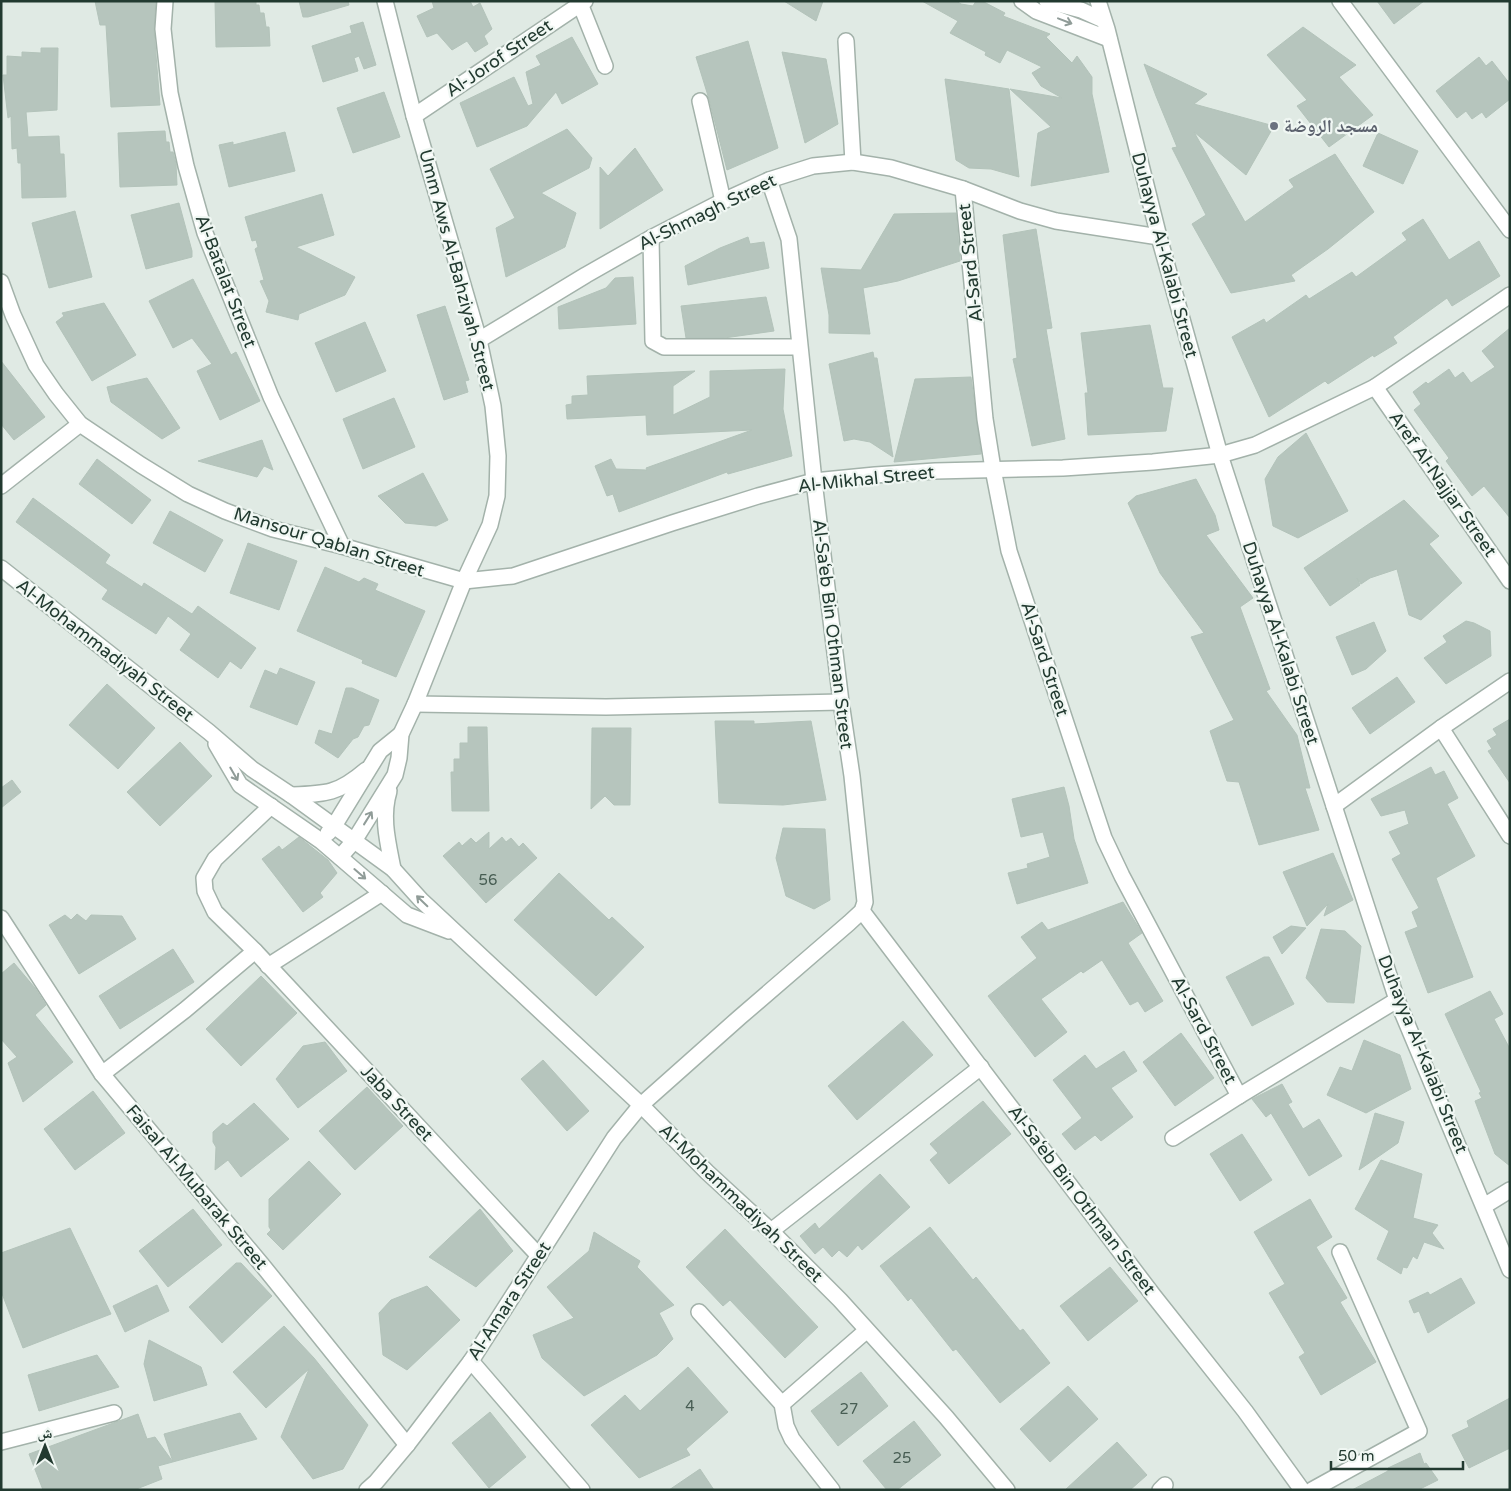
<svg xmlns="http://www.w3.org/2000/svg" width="1511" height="1491" font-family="'Varela Round','Noto Naskh Arabic',sans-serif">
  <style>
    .building { fill: #b6c5bd; stroke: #b3c3ba }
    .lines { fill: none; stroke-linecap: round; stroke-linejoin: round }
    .minor-casing { stroke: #a3b2aa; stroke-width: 18 }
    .minor { stroke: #fff; stroke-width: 15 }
    .oneway { stroke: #909c98 }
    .worship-dot { fill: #6b7280; stroke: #f0f7f3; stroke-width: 2 }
    .labels { text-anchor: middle; stroke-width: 4.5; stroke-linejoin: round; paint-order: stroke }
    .number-label { font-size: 15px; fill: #475d53 }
    .street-label { font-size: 18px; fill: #223a30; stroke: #f0f7f3 }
    .worship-label { font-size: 18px; font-weight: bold; fill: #5b616d; stroke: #f0f7f3; text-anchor: start }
  </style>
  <rect width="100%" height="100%" fill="#e0eae4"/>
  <!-- building -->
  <g class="building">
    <polygon points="95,1 156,1 154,30 160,105 111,107 106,25 100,25"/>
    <polygon points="215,1 256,1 256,5 259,5 260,13 264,13 266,27 269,27 270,46 216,47"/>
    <polygon points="299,1 348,1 349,5 308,17 303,17"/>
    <polygon points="432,1 470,1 473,7 480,3 492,29 484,36 488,44 475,52 467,41 452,50 437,33 427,37 417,16 434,8"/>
    <polygon points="784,1 823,1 816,21"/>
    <polygon points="922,1 956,1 961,4 973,6 976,1 982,1 1005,13 1003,16 1050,34 1046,37 1072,63 1077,56 1092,77 1092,94 1109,172 1031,186 1038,133 1051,127 1010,89 1062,98 1041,86 1032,73 1042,67 1007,50 1000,63 985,55 986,52 950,33 958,21"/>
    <polygon points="1377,1 1424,1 1394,24"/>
    <polygon points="363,22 376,65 364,69 359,56 354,58 358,71 323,82 312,46 352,33 350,26"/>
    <polygon points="1303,27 1356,65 1339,77 1373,115 1329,147 1297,106 1307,100 1267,55"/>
    <polygon points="572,37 598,84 562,104 556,92 527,126 477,147 460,103 514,77 528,106 533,104 526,72 541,65 536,56"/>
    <polygon points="748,41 778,148 727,170 709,99 696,57"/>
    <polygon points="41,48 58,48 57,110 26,112 28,137 59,136 60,154 64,154 66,197 22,198 21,163 18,163 17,148 12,149 11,116 8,118 3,75 7,75 7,56 22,57 22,52 41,53"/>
    <polygon points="782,52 826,59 838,124 805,143"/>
    <polygon points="1479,57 1486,66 1492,61 1510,84 1510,99 1486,118 1482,112 1472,119 1466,111 1457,118 1436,91"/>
    <polygon points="1144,64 1207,94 1194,104 1274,126 1246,175 1194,132 1245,222 1294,187 1289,180 1335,154 1374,212 1328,249 1291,275 1295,281 1231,293 1192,224 1206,215 1172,148 1177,147 1156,96"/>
    <polygon points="945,79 1009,89 1019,177 991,169 969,168 956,160"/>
    <polygon points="384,92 400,137 353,153 337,108"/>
    <polygon points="567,129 592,158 589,168 541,193 576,213 565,247 506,277 496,228 515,218 490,169"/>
    <polygon points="165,131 166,142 169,142 170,152 173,152 176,164 177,185 120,187 118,133"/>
    <polygon points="285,132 295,171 229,187 219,145 233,142 233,145"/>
    <polygon points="1378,133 1418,151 1403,184 1363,166"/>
    <polygon points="635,148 663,190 600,229 600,167 608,176"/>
    <polygon points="322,194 334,235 296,247 355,277 345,295 299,314 298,320 266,312 269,301 260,281 264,280 255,249 258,247 256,240 252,241 245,217"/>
    <polygon points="179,203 192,251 192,257 146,269 131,215"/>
    <polygon points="75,211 92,277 49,288 32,223"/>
    <polygon points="956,213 960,261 898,281 863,288 870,334 829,333 829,315 821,268 861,270 894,214"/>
    <polygon points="1423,219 1449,260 1479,241 1500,276 1452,306 1447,298 1393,337 1397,343 1374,357 1373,355 1328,384 1325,381 1269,417 1232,337 1264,319 1266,323 1306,295 1309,299 1352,272 1356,277 1407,240 1402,233"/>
    <polygon points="1036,229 1052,328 1046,329 1065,439 1032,446 1013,359 1017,358 1003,235"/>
    <polygon points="748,237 750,244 764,242 769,268 688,285 685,266 720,248"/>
    <polygon points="633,277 636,324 559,329 558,307 606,288 615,278"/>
    <polygon points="193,279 231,355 236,352 260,401 220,420 197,371 212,364 192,338 173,348 149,301"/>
    <polygon points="766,297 774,331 724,338 686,338 681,306"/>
    <polygon points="104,303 136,355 92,381 56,322 64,316 62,313"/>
    <polygon points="445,306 469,380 465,381 468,392 444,400 417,315"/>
    <polygon points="365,322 386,371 336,392 315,343"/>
    <polygon points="1150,325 1163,388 1173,388 1166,431 1088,435 1085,393 1088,393 1081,333"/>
    <polygon points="1510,328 1510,518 1484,486 1472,496 1446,461 1449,458 1414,410 1421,404 1413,392 1426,382 1428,384 1449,369 1455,378 1463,372 1471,383 1495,367 1482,351"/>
    <polygon points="873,352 874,358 877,358 893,457 870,442 854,439 844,441 829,364"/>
    <polygon points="1,361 45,417 14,440 1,424"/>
    <polygon points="785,369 783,409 792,456 728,474 727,472 619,512 613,494 607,496 595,466 611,459 616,469 647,470 646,468 752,430 647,435 646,415 567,419 566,405 572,404 572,396 588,395 587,376 695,371 673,386 673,415 710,397 710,371"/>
    <polygon points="971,377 981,454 894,462 915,379"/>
    <polygon points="147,378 180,428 162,439 111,402 107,387"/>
    <polygon points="394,398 415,447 363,469 343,419"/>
    <polygon points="1306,433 1348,511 1298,538 1273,526 1265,479 1278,457"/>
    <polygon points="262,440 273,470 264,466 257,477 198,461"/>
    <polygon points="97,459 151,500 132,524 79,484"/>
    <polygon points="423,473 448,520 436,526 405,523 378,496"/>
    <polygon points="1196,479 1215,515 1219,530 1206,535 1253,598 1240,607 1270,689 1266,691 1297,735 1310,788 1305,788 1319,830 1259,845 1239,782 1227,781 1210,731 1234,720 1191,637 1204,633 1160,573 1128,503 1136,496"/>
    <polygon points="33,498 110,555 105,563 142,587 144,583 192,614 198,606 256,648 241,669 230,661 218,678 180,650 191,634 168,616 156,634 102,599 108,590 16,522"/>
    <polygon points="1404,500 1439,536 1429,544 1462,583 1421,620 1409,615 1397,569 1370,578 1361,584 1357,578 1360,585 1330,606 1304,568"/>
    <polygon points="170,511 223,540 205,572 153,543"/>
    <polygon points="248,543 297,561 279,610 230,593"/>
    <polygon points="325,567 359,582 364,578 378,584 375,590 425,611 396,677 362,663 363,660 297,631"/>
    <polygon points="1466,621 1474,623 1490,631 1491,656 1446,684 1424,658 1447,642 1443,636"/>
    <polygon points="1374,622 1386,651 1366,669 1352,675 1336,637"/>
    <polygon points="280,668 315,682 297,725 250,707 265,670 277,675"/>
    <polygon points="1397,677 1415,702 1370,734 1352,708"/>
    <polygon points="107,684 155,728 118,769 69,725"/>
    <polygon points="346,688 352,688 379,700 369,725 364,726 358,737 353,739 338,758 315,743 319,730 332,734"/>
    <polygon points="1510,719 1510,783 1488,751 1492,749 1487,741 1497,735 1493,729"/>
    <polygon points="715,721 754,721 754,724 811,721 826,800 783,805 719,803"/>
    <polygon points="468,727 487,727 489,811 452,811 451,772 454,772 454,759 460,759 460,743 468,743"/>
    <polygon points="592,728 631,728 630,805 614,805 605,796 591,809"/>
    <polygon points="180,742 212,776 160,826 127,792"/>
    <polygon points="1431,767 1435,775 1444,771 1458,798 1447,804 1475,856 1436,878 1473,977 1428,993 1405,932 1418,927 1412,912 1419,908 1392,859 1401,854 1389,832 1409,824 1405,810 1381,816 1371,799"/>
    <polygon points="12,780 21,792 1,808 1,788"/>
    <polygon points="1064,787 1069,806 1074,839 1088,883 1017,904 1008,873 1028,868 1027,864 1050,857 1043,832 1021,837 1012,799"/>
    <polygon points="783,828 825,829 830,900 814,909 786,896 776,858"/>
    <polygon points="489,832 489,849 502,837 506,842 511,838 519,847 523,843 537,858 486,903 443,856 459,842 462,846 471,838 476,843"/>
    <polygon points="299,837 328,860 337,873 320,893 323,897 303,912 262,859 279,846 282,850"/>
    <polygon points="1333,853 1353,900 1324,916 1328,904 1307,926 1283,872"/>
    <polygon points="559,873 609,920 612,917 644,947 596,996 514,920"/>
    <polygon points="1123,902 1142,933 1128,943 1163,1001 1145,1012 1138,1001 1130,1005 1102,960 1083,973 1081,971 1041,999 1067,1032 1035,1057 988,996 1037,958 1021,937 1042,922 1048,930"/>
    <polygon points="77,914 86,921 91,915 122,916 136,939 79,974 49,925 65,915 71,920"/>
    <polygon points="1291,926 1306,928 1282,954 1273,937"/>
    <polygon points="1321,929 1345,931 1361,946 1354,1003 1327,1002 1306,978"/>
    <polygon points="173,949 194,982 120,1029 99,996"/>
    <polygon points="1264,957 1269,957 1294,1004 1252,1026 1226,977"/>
    <polygon points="14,963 35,988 46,1005 35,1015 73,1062 23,1102 8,1063 17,1057 1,1039 1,974"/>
    <polygon points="261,976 297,1013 241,1066 206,1029"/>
    <polygon points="1490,991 1503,1014 1494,1019 1510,1049 1510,1166 1495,1154 1475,1101 1482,1098 1479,1093 1481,1092 1445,1014"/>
    <polygon points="903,1021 933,1055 857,1120 828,1086"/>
    <polygon points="1181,1033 1214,1078 1175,1106 1143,1062"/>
    <polygon points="1364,1040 1400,1055 1411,1089 1366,1113 1327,1095 1340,1067 1352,1071"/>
    <polygon points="325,1042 347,1071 298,1108 276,1079 303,1046"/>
    <polygon points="1124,1051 1137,1071 1111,1088 1133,1117 1101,1141 1095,1135 1075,1150 1062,1134 1082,1118 1053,1080 1085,1055 1096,1069"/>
    <polygon points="543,1060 589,1111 567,1131 521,1079"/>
    <polygon points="1282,1084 1292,1102 1288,1104 1303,1129 1319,1119 1342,1156 1309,1176 1271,1113 1266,1117 1252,1099"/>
    <polygon points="367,1087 403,1126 355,1170 319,1131"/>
    <polygon points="93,1091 125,1133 75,1170 44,1129"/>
    <polygon points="983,1101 1011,1134 949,1184 930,1160 938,1153 930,1144"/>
    <polygon points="254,1103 289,1139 241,1177 228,1160 215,1170 216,1147 213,1142 213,1132 223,1123 227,1126"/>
    <polygon points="1375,1113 1404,1122 1398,1143 1359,1170"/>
    <polygon points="1242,1134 1272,1180 1240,1201 1210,1154"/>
    <polygon points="1381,1160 1422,1174 1413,1218 1438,1225 1432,1233 1444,1249 1424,1242 1417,1259 1413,1256 1407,1268 1403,1267 1401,1274 1377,1259 1389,1231 1355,1209"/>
    <polygon points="309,1161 341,1194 283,1250 267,1234 271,1230 269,1227 269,1199"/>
    <polygon points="880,1174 910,1207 862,1250 858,1245 847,1257 839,1250 832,1257 823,1247 815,1254 800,1236 815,1223 819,1229"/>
    <polygon points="1310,1199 1332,1237 1316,1247 1347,1298 1340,1302 1376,1362 1321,1395 1299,1357 1305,1353 1269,1293 1285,1284 1254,1232"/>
    <polygon points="193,1209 222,1245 168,1287 139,1251"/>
    <polygon points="480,1209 513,1251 476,1287 429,1257"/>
    <polygon points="930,1227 973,1280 976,1277 1020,1331 1023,1329 1050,1363 1000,1403 956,1349 953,1351 911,1298 908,1301 880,1266"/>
    <polygon points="70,1228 111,1314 23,1348 1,1291 1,1253"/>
    <polygon points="725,1229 818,1327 785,1358 730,1300 723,1306 686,1267"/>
    <polygon points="594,1232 640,1261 637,1267 674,1305 659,1313 673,1339 657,1355 584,1396 542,1358 533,1335 574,1318 547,1287 589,1251"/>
    <polygon points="236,1263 241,1263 272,1296 222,1343 189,1307"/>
    <polygon points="1110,1267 1138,1301 1088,1341 1060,1306"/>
    <polygon points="1461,1278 1475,1303 1428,1333 1419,1311 1414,1313 1409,1301 1428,1292 1430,1295"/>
    <polygon points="157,1285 169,1311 125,1332 113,1306"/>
    <polygon points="427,1286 460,1320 407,1370 383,1355 379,1313 391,1300"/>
    <polygon points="284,1326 314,1358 368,1425 343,1469 313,1479 281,1437 309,1369 266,1408 233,1372"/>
    <polygon points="149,1340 201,1367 207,1385 154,1401 144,1364"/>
    <polygon points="97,1355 119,1387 39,1411 28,1375"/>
    <polygon points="688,1367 728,1412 686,1449 690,1455 639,1478 591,1425 625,1395 640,1411"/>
    <polygon points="861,1372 888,1406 838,1446 811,1411"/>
    <polygon points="1068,1386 1098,1419 1050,1462 1020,1429"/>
    <polygon points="1510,1398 1510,1448 1469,1468 1452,1435 1469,1427 1467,1421"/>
    <polygon points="490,1412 526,1457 489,1488 452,1443"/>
    <polygon points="240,1413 257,1439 158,1466 162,1479 134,1490 43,1490 29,1454 138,1414 147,1439 155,1437 173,1462 164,1434"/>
    <polygon points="914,1421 941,1455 897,1490 887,1490 863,1461"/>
    <polygon points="1117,1442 1147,1475 1130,1490 1065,1490"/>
    <polygon points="1420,1453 1424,1464 1426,1463 1438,1480 1418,1490 1352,1490 1388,1471 1388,1468"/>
    <polygon points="700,1469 714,1490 669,1490"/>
  </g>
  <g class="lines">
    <!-- minor casing -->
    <g class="minor-casing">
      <g id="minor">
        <polyline points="165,1 163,29 170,93 186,166 205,233 271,397 342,546"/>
        <polyline points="579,1 605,66"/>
        <polyline points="1022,1 1036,11 1109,39"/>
        <polyline points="1047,1 1081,10 1103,20"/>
        <polyline points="1098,1 1107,29 1159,237 1220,455 1334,806 1397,1000 1510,1270"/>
        <polyline points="1340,1 1510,230"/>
        <polyline points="846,41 853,162"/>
        <polyline points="700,101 723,201"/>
        <polyline points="414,116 585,1"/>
        <polyline points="963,189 985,419 993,469 1009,551 1104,838 1122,876 1239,1096"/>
        <polyline points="651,238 653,341 664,347 799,347"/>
        <polyline points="1,282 13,315 36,365 56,394 80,424 141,465 188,494 225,511 273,529 342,546 464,581 513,576 672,523 758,496 814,481 875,475 935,471 1063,468 1153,462 1220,455 1255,445 1375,387 1510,295"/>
        <polyline points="479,340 586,275 651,238 723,201 769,180 813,166 853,162 891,168 963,189 1020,211 1056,221 1159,237"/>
        <polyline points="1375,387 1510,581"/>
        <polyline points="1,486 80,424"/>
        <polyline points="1,568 209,732 252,769 291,795 393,869 421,900 641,1105 707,1172 771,1231 840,1300 946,1417 1007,1490"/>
        <polyline points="415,704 606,707 841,702"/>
        <polyline points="1441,728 1510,836"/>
        <polyline points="216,744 240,785 321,841 407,915 449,931"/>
        <path d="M 389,791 C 381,817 388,843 393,869"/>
        <path d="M 291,795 C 326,794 338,794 366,770"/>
        <polyline points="271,806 215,859 204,878 205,891 215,912 255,951 539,1256"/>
        <polyline points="1334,806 1441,728 1510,681"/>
        <polyline points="328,833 334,826 380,751 401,734"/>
        <polyline points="340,857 354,841 395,775 399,758 401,734 415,704 464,581 490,525 497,496 498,456 493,406 479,340 414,116 385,1"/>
        <polyline points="862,911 1153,1295 1245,1411 1302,1490"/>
        <polyline points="1,918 102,1074 263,1266 407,1445"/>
        <polyline points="268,966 382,893"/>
        <polyline points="102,1074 185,1010 255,951"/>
        <polyline points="1173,1138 1239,1096 1397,1000"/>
        <polyline points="1484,1206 1510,1190"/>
        <polyline points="771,1231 981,1067"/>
        <polyline points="699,1312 782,1404 786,1426 792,1439 832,1490"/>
        <polyline points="471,1361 582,1490"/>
        <polyline points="782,1404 866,1331"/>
        <polyline points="1,1442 114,1413"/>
        <polyline points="367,1490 376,1482 407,1445 471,1361 614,1138 641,1105 740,1017 849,923 862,911 865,902 852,776 841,702 814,481 789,239 769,180"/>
        <polyline points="1160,1490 1165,1485"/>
        <polyline points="1312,1490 1419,1431 1340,1252"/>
      </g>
    </g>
    <!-- minor -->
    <use href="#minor" class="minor"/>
  </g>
  <!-- one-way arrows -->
  <defs><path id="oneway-shaft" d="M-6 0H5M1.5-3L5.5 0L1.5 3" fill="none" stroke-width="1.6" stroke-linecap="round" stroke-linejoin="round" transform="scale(1.25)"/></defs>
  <g class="oneway">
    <use href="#oneway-shaft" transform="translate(1065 21) rotate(21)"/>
    <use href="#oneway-shaft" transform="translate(234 774) rotate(60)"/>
    <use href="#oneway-shaft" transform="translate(368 818) rotate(-58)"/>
    <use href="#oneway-shaft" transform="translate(360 874) rotate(41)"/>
    <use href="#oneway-shaft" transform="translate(422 901) rotate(-136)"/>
  </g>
  <!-- markers -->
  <circle class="worship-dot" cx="1274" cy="126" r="5"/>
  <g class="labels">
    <!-- number labels -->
    <g class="number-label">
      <text x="488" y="885">56</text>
      <text x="690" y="1411">4</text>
      <text x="849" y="1414">27</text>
      <text x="902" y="1463">25</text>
    </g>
    <!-- street labels -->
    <g class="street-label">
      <text transform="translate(499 58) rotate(-34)" y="6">Al-Jorof Street</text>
      <text transform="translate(707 212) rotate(-26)" y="6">Al-Shmagh Street</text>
      <text transform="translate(1165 255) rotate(75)" y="6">Duhayya Al-Kalabi Street</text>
      <text transform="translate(970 263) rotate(-96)" y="6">Al-Sard Street</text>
      <text transform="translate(457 270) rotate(75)" y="6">Umm Aws Al-Bahziyah Street</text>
      <text transform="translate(226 281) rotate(69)" y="6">Al-Batalat Street</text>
      <text transform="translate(866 479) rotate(-6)" y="6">Al-Mikhal Street</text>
      <text transform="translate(1443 484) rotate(55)" y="6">Aref Al-Najjar Street</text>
      <text transform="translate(329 542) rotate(17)" y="6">Mansour Qablan Street</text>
      <text transform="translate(833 634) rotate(83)" y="6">Al-Sa‘eb Bin Othman Street</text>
      <text transform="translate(1281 643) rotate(72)" y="6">Duhayya Al-Kalabi Street</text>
      <text transform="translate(105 650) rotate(38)" y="6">Al-Mohammadiyah Street</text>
      <text transform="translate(1045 659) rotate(72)" y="6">Al-Sard Street</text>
      <text transform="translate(1204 1030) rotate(62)" y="6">Al-Sard Street</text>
      <text transform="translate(1423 1054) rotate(68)" y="6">Duhayya Al-Kalabi Street</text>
      <text transform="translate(397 1103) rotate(47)" y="6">Jaba Street</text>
      <text transform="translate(197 1187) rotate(50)" y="6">Faisal Al-Mubarak Street</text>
      <text transform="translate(1082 1200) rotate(53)" y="6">Al-Sa‘eb Bin Othman Street</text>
      <text transform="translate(741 1203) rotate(44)" y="6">Al-Mohammadiyah Street</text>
      <text transform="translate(509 1301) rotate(-57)" y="6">Al-Amara Street</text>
    </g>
    <!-- worship labels -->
    <g class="worship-label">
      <text x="1284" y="132">مسجد الروضة</text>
    </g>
  </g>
  <!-- border -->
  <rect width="1511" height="1491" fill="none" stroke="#223a30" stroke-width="5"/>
  <!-- north arrow -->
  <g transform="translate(45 1446)" stroke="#f0f7f3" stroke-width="4" paint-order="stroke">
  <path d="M0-4L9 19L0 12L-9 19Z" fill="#223a30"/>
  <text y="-8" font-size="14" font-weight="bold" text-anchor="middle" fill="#223a30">ش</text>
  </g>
  <!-- scale -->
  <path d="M1331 1461v8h132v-8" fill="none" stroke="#223a30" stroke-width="2.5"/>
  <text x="1338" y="1461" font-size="15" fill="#223a30" stroke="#f0f7f3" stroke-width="4" paint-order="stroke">50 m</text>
</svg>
